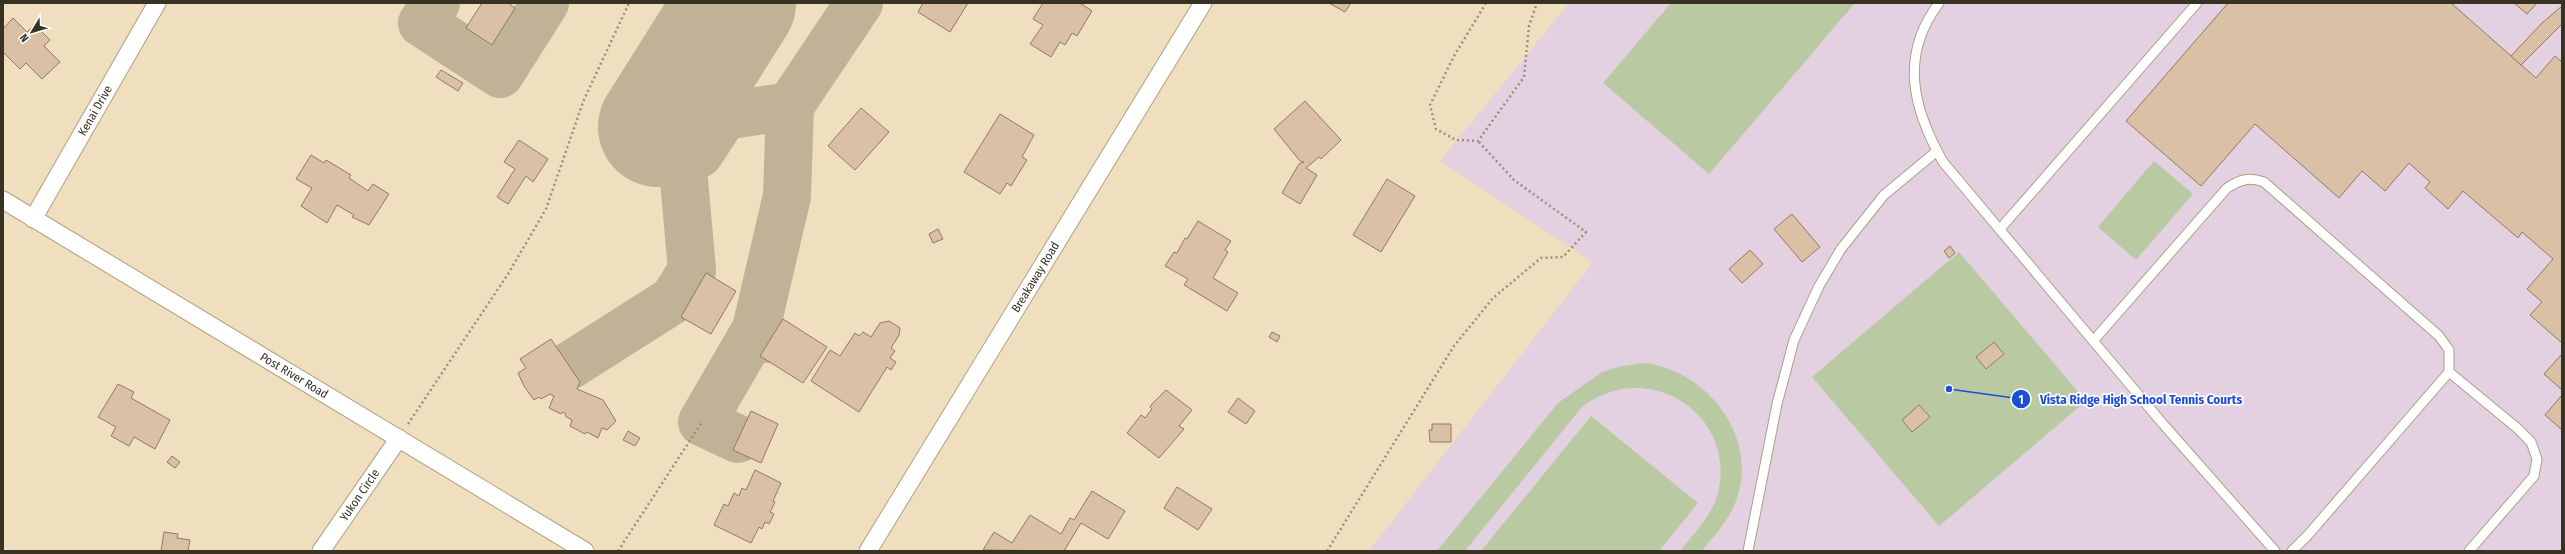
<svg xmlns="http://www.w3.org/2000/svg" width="2565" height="554" font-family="'Fira Sans Condensed',sans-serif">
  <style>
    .education { fill: #e3d0e1 }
    .green { fill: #b9caa3 }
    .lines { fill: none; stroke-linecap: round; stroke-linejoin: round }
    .taxiway { stroke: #c0b296; stroke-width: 48 }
    .runway { stroke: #c0b296; stroke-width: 120 }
    .building { fill: #dac1a6; stroke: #907a60 }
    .service-casing { stroke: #afa081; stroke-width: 11 }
    .minor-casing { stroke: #afa081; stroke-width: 19 }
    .path { stroke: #9a8f77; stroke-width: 2.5; stroke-dasharray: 2 3; stroke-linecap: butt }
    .service { stroke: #fff; stroke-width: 9 }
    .minor { stroke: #fff; stroke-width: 17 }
    .labels { text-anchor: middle; stroke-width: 3.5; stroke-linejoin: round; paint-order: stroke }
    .street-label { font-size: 12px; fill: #383225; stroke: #fff }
    .leader { fill: none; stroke: #1d4ed8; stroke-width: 1.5 }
    .callout-dot { fill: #1d4ed8; stroke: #fff; stroke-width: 1.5 }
    .mark-label { font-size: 12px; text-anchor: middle; font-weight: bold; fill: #fff }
    .callout-label { font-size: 13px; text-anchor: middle; font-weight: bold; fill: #1d4ed8; stroke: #fff; stroke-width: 3.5; stroke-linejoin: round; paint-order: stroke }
  </style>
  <rect width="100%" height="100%" fill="#efdfbe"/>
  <!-- education -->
  <polygon class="education" points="1569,3 2562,3 2562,551 1369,551 1593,262 1440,161"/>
  <!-- green -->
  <g class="green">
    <polygon points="1671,3 1855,3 1709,174 1603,83"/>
    <polygon points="2154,161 2193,194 2136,260 2098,227"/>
    <polygon points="1959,252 2086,401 1939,526 1812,377"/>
    <path d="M 1645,363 C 1708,371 1760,438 1736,501 C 1729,520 1715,535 1702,551 L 1680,551 C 1694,533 1712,516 1718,493 C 1737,413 1647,357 1582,407 L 1465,551 L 1437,551 L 1558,403 L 1602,372 L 1622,366 Z"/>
    <polygon points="1591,416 1698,503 1659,551 1481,551"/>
  </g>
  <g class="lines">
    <!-- taxiway -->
    <g class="taxiway">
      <polyline points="436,3 422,23 500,74 545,3"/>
      <polyline points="658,127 699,154 724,116 790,106 859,3"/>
      <polyline points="770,339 756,329 787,196 790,106"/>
      <polyline points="569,366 673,300 692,270 682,157 688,147"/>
      <polyline points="738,439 702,422 756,329"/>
    </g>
    <!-- runway -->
    <polyline class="runway" points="658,127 736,3"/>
  </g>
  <!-- building -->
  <g class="building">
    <polygon points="482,3 508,3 515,8 492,45 466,28"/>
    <polygon points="923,3 968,3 950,32 918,12"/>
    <polygon points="1043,3 1080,3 1092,11 1077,36 1072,33 1065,45 1060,42 1051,57 1030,44 1043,25 1033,19"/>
    <polygon points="1329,3 1351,3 1345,12"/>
    <polygon points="2228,3 2451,3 2536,78 2555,56 2562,62 2562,343 2530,315 2542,302 2527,289 2553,259 2522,232 2518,238 2463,191 2448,209 2425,188 2430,182 2409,163 2385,191 2362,171 2339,198 2255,124 2201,186 2126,121"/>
    <polygon points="2514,3 2537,3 2527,14"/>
    <polygon points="2562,6 2562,24 2521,65 2511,56 2542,23"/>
    <polygon points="13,18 27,32 35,25 50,40 44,46 60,62 42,79 26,63 20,69 3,52 3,29"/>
    <polygon points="441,70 463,83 458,91 436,77"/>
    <polygon points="1305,101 1341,140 1321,159 1319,157 1306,168 1317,175 1300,204 1282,193 1299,164 1304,162 1300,161 1274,129"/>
    <polygon points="861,108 889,132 855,170 828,146"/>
    <polygon points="1000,114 1034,135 1022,157 1027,160 1011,186 1007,183 1000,194 964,172"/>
    <polygon points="519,140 548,159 533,182 526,176 508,204 497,197 515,169 504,162"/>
    <polygon points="311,155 324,163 326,160 351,175 349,178 368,191 373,184 389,194 369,225 352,217 354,215 337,205 327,223 301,206 312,188 296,179"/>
    <polygon points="1387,179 1415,196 1381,252 1353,235"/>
    <polygon points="1792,214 1820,247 1802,262 1774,229"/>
    <polygon points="1198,221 1231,241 1225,250 1228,252 1213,278 1238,293 1227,311 1184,285 1188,279 1165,266 1174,252 1177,253 1185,238 1187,239"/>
    <polygon points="938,229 943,239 933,243 929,234"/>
    <polygon points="1950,246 1955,253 1949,258 1944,251"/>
    <polygon points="1750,250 1763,264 1742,283 1729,269"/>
    <polygon points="706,273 736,291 711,334 681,317"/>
    <polygon points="783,319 827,347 803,383 760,356"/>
    <polygon points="889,321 900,328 899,335 891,348 895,351 890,358 896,362 891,370 887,367 859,412 811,381 830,350 840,356 855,333 859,336 863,332 871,337 880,323"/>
    <polygon points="1272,332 1280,336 1277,342 1269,337"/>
    <polygon points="551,339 580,382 577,389 603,400 616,421 607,430 602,428 598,438 587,432 585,434 570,426 572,420 565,416 566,414 563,412 561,414 549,408 554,396 550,394 541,399 539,397 534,400 524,386 518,373 526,368 520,359"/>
    <polygon points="1994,342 2004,354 1986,369 1976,357"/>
    <polygon points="2562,354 2562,390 2544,374"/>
    <polygon points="118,384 134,392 131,398 170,420 155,449 134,437 129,446 111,436 116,427 98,417"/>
    <polygon points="1166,390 1192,410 1179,426 1184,429 1159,458 1127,433 1141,415 1145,418 1152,409 1150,407 1152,404"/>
    <polygon points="2562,395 2562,430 2545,415"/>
    <polygon points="1238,398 1255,411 1246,424 1228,412"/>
    <polygon points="1919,405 1930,417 1912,432 1902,420"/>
    <polygon points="751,411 778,424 761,463 733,450"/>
    <polygon points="1432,424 1451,424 1451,442 1430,442 1429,430 1432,430"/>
    <polygon points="628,431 640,438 635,446 623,440"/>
    <polygon points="172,456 180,462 175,468 167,462"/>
    <polygon points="755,470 781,483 773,501 775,502 770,512 774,514 769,524 765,522 762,529 759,527 751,543 714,525 724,504 728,506 734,493 739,496 742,488 746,490"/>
    <polygon points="1177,487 1212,509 1198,530 1164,508"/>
    <polygon points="1092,491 1125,511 1108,539 1081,523 1064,551 983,550 994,532 1012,543 1030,515 1061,534 1070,518 1074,520"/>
    <polygon points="164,532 178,534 177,538 190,540 188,551 161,551"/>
  </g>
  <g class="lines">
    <!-- service casing -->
    <g class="service-casing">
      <g id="service">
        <path d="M 1939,3 C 1899,56 1913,109 1943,162 L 2163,424 L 2275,551"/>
        <polyline points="2000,229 2197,3"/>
        <path d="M 2094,340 L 2227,188 C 2241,179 2249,177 2264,182 L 2439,336 L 2449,350 L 2449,372 L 2308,535 L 2292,551"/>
        <polyline points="2449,372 2517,428 2531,442 2537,459 2534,476 2469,551"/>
        <polyline points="1748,551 1777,404 1794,340 1819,286 1841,249 1884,195 1937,151"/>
      </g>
    </g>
    <!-- minor casing -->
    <g class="minor-casing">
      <g id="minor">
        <path id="s1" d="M 3,200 L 585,551"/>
        <path id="s2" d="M 33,219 L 157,3"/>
        <path id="s3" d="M 321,551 L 399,438"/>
        <path id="s4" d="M 868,551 L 1203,3"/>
      </g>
    </g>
    <!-- path -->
    <g class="path">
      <polyline points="1486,3 1454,56 1430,105 1436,129 1456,140 1478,141 1524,77 1529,26 1537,3"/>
      <polyline points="408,424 508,274 546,209 583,102 629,3"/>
      <polyline points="618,551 702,422"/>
      <polyline points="1327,551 1454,346 1493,298 1541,258 1563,257 1586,232 1514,180 1478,141"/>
    </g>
    <!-- service -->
    <use href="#service" class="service"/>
    <!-- minor -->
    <use href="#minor" class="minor"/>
  </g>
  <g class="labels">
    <!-- street labels -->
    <g class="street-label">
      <text dy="4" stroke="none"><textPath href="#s2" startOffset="125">Kenai Drive</textPath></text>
      <text dy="4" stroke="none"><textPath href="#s4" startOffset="321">Breakaway Road</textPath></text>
      <text dy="4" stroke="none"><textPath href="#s1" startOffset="340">Post River Road</textPath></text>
      <text dy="4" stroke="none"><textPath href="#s3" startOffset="68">Yukon Circle</textPath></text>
    </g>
  </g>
  <!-- callouts -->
  <path class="leader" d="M1949 389L2021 399"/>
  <g class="callout-dot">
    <circle cx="1949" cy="389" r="4"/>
    <circle cx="2021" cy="399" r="10"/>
  </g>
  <g class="mark-label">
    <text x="2021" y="404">1</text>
  </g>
  <g class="callout-label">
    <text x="2141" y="404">Vista Ridge High School Tennis Courts</text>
  </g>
  <!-- border -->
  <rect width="2565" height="554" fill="none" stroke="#383225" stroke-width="8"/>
  <!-- north arrow -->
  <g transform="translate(32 32) rotate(232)" stroke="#ffffff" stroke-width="3" paint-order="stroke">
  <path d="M0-3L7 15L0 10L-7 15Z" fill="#383225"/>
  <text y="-6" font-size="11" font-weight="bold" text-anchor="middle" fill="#383225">N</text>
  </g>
</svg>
